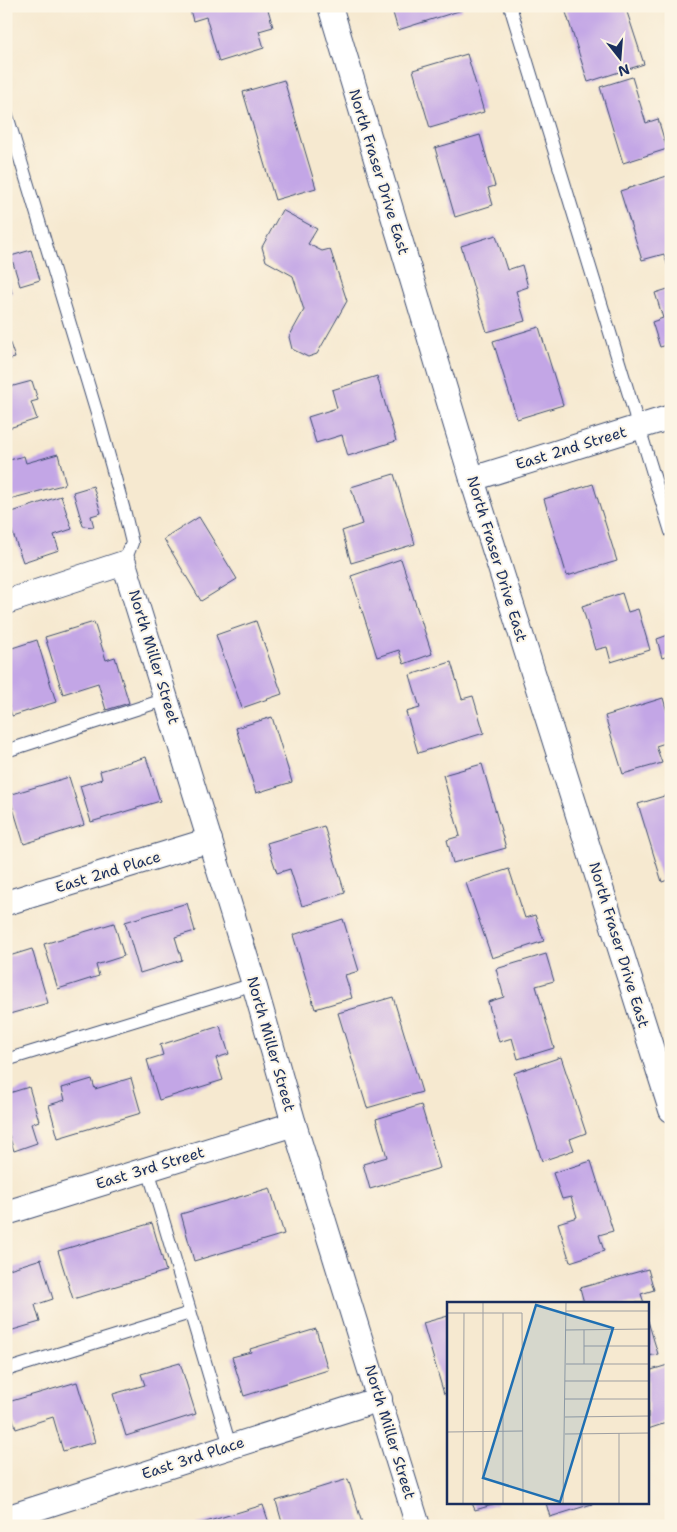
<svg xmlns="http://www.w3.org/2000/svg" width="677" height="1532" font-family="'Shantell Sans',sans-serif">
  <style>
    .building { fill: #c3a6e6 }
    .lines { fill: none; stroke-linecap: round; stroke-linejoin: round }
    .lane-casing { stroke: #3c4b6f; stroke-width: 14 }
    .street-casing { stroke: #3c4b6f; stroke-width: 26 }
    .lane { stroke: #fff; stroke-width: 12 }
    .street { stroke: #fff; stroke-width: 24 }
    .labels { text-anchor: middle; stroke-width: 4; stroke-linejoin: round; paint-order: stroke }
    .street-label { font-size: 15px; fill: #1b2f5e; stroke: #fcf5e5 }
    .inset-road { fill: none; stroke: #9e9fa2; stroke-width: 1 }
    .view { fill: #1f6fb2; fill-opacity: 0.15; stroke: #1f6fb2; stroke-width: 2.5 }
    .inset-edge { fill: none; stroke: #1b2f5e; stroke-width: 2.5 }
  </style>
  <rect width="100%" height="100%" fill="#fcf5e5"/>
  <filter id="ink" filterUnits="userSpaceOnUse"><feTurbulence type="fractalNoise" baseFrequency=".02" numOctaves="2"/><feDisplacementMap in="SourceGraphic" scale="10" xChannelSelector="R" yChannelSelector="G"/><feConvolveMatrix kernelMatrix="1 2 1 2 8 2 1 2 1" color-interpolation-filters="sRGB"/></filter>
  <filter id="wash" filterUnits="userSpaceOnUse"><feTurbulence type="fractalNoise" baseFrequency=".0096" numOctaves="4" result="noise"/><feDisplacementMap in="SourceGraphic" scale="20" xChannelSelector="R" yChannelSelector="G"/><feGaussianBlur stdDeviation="1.12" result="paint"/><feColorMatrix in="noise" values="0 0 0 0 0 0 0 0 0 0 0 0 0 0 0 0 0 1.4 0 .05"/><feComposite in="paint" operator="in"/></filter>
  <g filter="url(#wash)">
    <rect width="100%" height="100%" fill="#f6e9d0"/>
    <g id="blocks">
      <!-- building -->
      <g class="building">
        <polygon points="189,6 267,6 273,27 259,31 264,48 219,62 206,17 193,21"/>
        <polygon points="391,6 461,6 462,10 398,30"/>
        <polygon points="564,6 625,6 644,64 588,82"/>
        <polygon points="467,54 484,112 430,128 413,70"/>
        <polygon points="632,77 646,123 658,119 667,149 623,163 600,87"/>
        <polygon points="284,80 316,188 275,200 243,92"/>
        <polygon points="480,135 495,186 488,188 493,205 455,217 435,148"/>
        <polygon points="667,176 671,189 670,274 664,254 642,260 620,191"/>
        <polygon points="282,210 317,229 308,244 322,251 330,249 347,301 317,354 308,357 292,349 289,337 304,310 293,276 266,261 262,247"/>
        <polygon points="496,235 507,270 522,265 528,287 516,291 525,321 487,332 461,246"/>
        <polygon points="31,250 40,280 20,286 11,256"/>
        <polygon points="7,274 12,293 6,295 6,275"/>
        <polygon points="671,288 671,344 660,347 652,322 663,318 655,293"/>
        <polygon points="539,327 563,405 517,419 493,341"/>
        <polygon points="6,332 15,358 6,360"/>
        <polygon points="377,376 396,441 348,456 342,435 316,443 308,417 337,408 332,390"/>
        <polygon points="32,381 38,400 31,402 37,419 6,429 6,388"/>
        <polygon points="58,454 66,484 6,500 6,461 24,456 26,463"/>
        <polygon points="394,474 415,544 351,563 342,531 362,524 351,487"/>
        <polygon points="593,484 617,561 567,576 544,499"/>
        <polygon points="93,486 101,513 91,516 94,527 83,526 73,492"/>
        <polygon points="61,496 72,529 54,535 59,550 23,562 6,514"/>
        <polygon points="199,517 237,579 201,601 164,539"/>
        <polygon points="401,559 432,654 404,664 399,650 377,657 351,576"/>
        <polygon points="622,593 628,612 638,609 650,650 611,662 607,647 595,650 582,606"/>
        <polygon points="256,621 282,694 242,708 216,635"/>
        <polygon points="94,622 106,660 115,657 129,703 106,710 98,683 63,694 45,637"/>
        <polygon points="671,634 671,655 662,658 657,639"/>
        <polygon points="37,640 56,702 12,716 6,698 6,650"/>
        <polygon points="451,662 462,699 473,696 484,733 418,753 406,712 420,708 410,675"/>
        <polygon points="663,698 671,725 671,741 656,746 662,763 623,774 605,716"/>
        <polygon points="272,717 292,782 256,793 236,728"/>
        <polygon points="146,757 160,801 91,822 80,786 102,779 100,771"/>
        <polygon points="482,764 506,848 453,863 447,840 460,836 443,775"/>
        <polygon points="69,777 84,825 24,844 9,795"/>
        <polygon points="671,794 671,879 662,882 638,804"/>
        <polygon points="324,826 345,893 302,906 290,869 277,873 267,843"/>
        <polygon points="509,869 525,918 535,915 544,941 492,958 466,883"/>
        <polygon points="187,903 195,931 175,937 182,960 140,973 125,922"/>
        <polygon points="343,919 359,971 345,975 352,998 315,1009 293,935"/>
        <polygon points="114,923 124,956 96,965 99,976 58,989 44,944"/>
        <polygon points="32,949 48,1003 6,1015 6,957"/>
        <polygon points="546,954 554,981 536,986 554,1048 518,1059 512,1038 499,1042 488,1002 504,997 496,969"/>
        <polygon points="393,997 422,1092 367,1108 338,1013"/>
        <polygon points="220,1026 229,1054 216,1058 223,1080 159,1100 147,1060 163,1055 160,1045"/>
        <polygon points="561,1057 586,1133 570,1139 574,1150 542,1161 514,1073"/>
        <polygon points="131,1078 141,1113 58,1138 49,1105 65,1100 62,1088 92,1079 95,1089"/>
        <polygon points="29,1087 39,1121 31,1124 37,1143 14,1151 9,1135 6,1136 6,1094"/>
        <polygon points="421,1105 440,1168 370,1189 363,1164 387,1157 376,1119"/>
        <polygon points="591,1161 613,1231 599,1235 604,1251 570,1262 558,1223 577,1217 571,1197 562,1199 553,1173"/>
        <polygon points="270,1188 284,1234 194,1261 181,1214"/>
        <polygon points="152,1223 166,1271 73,1299 58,1251"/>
        <polygon points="41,1259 53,1299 35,1305 40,1322 6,1332 6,1270"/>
        <polygon points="648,1269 654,1290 641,1294 644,1303 584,1303 580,1288"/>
        <polygon points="448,1316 448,1392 444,1394 423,1323"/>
        <polygon points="648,1321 658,1354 648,1356"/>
        <polygon points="316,1329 328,1370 244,1396 232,1357 251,1352 250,1349"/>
        <polygon points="180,1363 196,1414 126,1436 113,1394 145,1385 141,1374"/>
        <polygon points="671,1364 671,1436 670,1436 666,1423 648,1429 648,1371"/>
        <polygon points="77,1382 95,1442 63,1451 53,1417 16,1429 8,1402"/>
        <polygon points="348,1479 363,1526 283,1526 276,1501"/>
        <polygon points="472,1503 496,1503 496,1504 475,1510"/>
        <polygon points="546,1503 592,1503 592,1504 550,1517"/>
        <polygon points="263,1505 270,1526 196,1526 196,1525"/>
      </g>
    </g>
  </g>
  <g filter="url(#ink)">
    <use href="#blocks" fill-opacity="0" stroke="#3c4b6f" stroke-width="1"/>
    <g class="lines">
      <!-- lane casing -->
      <g class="lane-casing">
        <g id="lane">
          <polyline points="510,6 671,532"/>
          <polyline points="6,112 98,417 125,514 132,543 124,563"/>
          <polyline points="6,751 167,699"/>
          <polyline points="6,1060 254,984"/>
          <polyline points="148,1169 230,1446"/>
          <polyline points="6,1370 190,1313"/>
        </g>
      </g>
      <!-- street casing -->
      <g class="street-casing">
        <g id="street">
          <polyline points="330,6 472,479 671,1110"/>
          <polyline points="472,479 671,417"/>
          <polyline points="6,602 124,563 254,984 294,1124 418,1526"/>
          <polyline points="6,903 210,840"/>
          <polyline points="6,1213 294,1124"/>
          <polyline points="6,1518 380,1399"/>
        </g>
      </g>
      <!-- lane -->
      <use href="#lane" class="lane"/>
      <!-- street -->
      <use href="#street" class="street"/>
    </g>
  </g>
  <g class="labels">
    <!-- street labels -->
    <g class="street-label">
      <text transform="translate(379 172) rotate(73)" y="5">North Fraser Drive East</text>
      <text transform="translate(571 448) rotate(-17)" y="5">East 2nd Street</text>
      <text transform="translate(497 559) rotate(73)" y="5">North Fraser Drive East</text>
      <text transform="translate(154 657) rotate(73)" y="5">North Miller Street</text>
      <text transform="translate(108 872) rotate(-17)" y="5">East 2nd Place</text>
      <text transform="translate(619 945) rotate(73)" y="5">North Fraser Drive East</text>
      <text transform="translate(271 1044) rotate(74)" y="5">North Miller Street</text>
      <text transform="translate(150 1168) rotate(-17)" y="5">East 3rd Street</text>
      <text transform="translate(390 1432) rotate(73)" y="5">North Miller Street</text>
      <text transform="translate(193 1458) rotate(-18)" y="5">East 3rd Place</text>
    </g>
  </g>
  <!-- overview -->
  <g transform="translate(447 1302)">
    <rect width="202" height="202" fill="#f6e9d0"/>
    <path class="inset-road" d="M 119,9 L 203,9M 0,11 L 75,11 L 76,202M 118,28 L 203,27M 137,44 L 203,44M 119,62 L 203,62M 137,62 L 137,28M 118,79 L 203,79M 118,97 L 203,97M 118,115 L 203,114M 0,130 L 76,129M 135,131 L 135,202M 172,131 L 172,202M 118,132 L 203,131M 16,202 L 17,11M 36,202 L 36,0M 56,202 L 56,11M 116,202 L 119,0"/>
    <path class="view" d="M 89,3 L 166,26 L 113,200 L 36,176 Z"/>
    <rect width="202" height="202" class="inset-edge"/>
  </g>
  <!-- margin -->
  <rect width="677" height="1532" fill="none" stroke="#fcf5e5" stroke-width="25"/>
  <!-- north arrow -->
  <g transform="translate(620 58) rotate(163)" stroke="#fcf5e5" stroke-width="4" paint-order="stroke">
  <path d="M0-4L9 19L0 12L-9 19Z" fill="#1b2f5e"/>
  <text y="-8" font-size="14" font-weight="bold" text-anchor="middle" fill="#1b2f5e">N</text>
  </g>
</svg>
